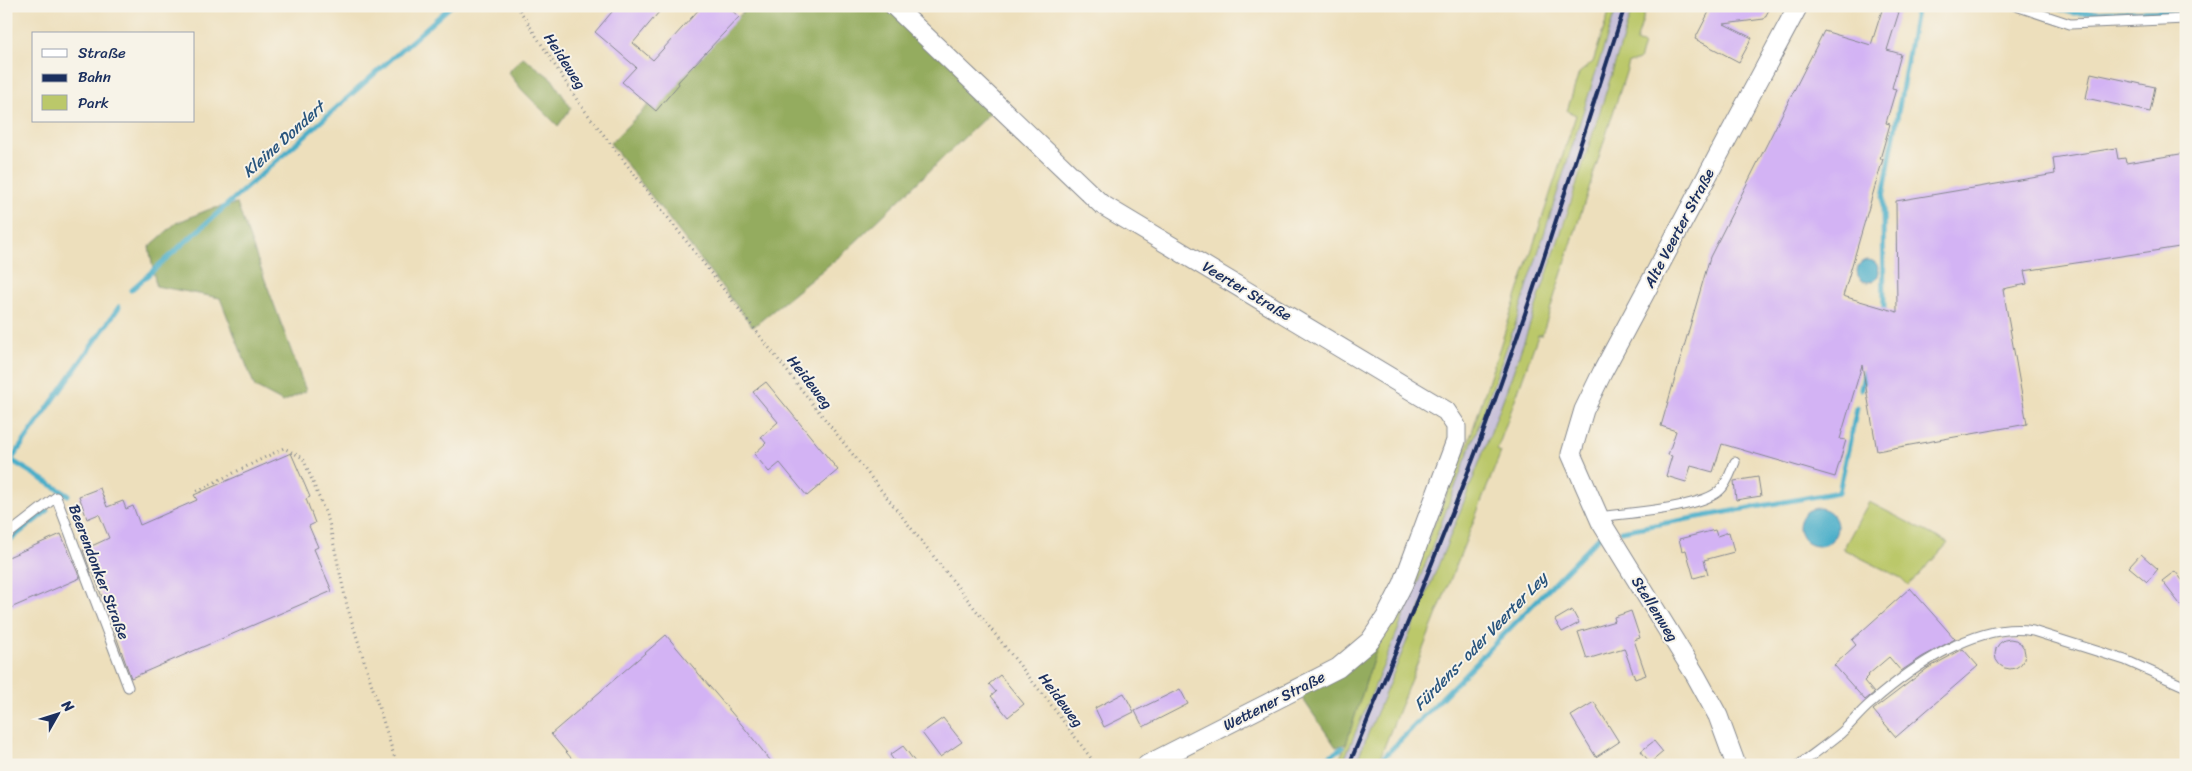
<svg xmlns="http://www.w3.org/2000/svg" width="2192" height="771" font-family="Sriracha,sans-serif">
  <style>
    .industrial { fill: #c7c0d9 }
    .green { fill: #bbc86a; stroke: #6b7c64 }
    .forest { fill: #94ac5e; stroke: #586e5e }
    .water { fill: #4aaec9; stroke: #326e94 }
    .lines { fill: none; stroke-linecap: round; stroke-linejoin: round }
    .stream { stroke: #4aaec9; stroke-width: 5 }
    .building { fill: #d3b3f4 }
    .service-casing { stroke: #84878d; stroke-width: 11 }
    .minor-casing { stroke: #84878d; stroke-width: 21 }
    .path { stroke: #84878d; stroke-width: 3; stroke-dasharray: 1 4; stroke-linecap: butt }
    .service { stroke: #fff; stroke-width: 9 }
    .minor { stroke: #fff; stroke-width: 19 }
    .rail { stroke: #1b2f5e; stroke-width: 4 }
    .labels { text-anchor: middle; stroke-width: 4; stroke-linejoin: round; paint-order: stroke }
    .street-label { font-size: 15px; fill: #1b2f5e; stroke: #f7f3e8 }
    .water-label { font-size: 16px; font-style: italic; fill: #29557e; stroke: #f7f3e8 }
  </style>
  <rect width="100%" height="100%" fill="#f7f3e8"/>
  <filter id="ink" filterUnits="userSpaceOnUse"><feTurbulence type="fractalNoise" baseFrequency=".02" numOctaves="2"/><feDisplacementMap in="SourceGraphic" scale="10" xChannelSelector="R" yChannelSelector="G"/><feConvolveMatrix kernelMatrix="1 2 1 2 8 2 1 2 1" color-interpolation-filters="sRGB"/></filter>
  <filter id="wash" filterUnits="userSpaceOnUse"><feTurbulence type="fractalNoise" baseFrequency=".0096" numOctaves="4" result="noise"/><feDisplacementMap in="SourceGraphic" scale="20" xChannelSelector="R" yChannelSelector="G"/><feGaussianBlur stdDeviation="1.12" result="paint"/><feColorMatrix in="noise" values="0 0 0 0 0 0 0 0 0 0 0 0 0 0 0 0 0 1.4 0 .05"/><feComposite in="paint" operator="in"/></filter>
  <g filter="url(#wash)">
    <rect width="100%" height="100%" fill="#eddfbc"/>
    <!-- industrial -->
    <polygon class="industrial" points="1617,6 1633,6 1529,328 1486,446 1444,551 1355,765 1342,765 1428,558 1481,419 1516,322"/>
    <!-- green -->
    <g class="green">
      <polygon points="1611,6 1617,6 1516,322 1481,419 1428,558 1342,765 1337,765 1346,744 1378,644 1406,591 1469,441 1576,115 1567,111 1579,73 1593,62"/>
      <path d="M 1633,6 L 1647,6 L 1636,42 L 1644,45 L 1639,60 L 1629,63 L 1542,335 L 1538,335 L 1497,450 L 1501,452 L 1377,765 L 1355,765 C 1399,659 1445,553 1486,445 C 1541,301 1587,153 1633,6 Z"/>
      <polygon points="1869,502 1948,543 1919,575 1908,585 1901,578 1843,549"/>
    </g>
    <!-- forest -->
    <g class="forest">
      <polygon points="749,6 894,6 997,106 846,251 753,327 610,143"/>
      <polygon points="523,57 552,79 571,108 558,126 522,90 508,72"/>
      <polygon points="237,204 306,391 283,402 255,387 220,298 156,286 149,247 176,223 210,209"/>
      <polygon points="1378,644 1346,744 1336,747 1300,695"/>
    </g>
    <!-- water -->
    <g class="water">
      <circle cx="1868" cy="271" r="11"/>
      <circle cx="1818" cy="527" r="19"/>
    </g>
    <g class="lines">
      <!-- stream -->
      <g class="stream">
        <polyline points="2052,6 2071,13 2186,11"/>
        <polyline points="131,290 451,6"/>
        <polyline points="1884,313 1883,197 1917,6"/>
        <polyline points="1861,389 1865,370"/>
        <polyline points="68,495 11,460 119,307"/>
        <polyline points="1621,531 1839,492 1857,408"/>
        <polyline points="6,543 47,511"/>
        <polyline points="1378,763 1600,536"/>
        <polyline points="1317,765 1342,748"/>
      </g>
    </g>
    <g id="blocks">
      <!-- building -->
      <g class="building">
        <polygon points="617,6 664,6 633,43 653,60 702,6 727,6 739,17 678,82 679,84 656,111 622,82 636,67 595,32"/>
        <polygon points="1712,6 1771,6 1764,19 1724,24 1752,38 1739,62 1695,39"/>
        <polygon points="1883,7 1899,12 1887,50 1901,54 1892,88 1896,89 1886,123 1890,124 1880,159 1883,159 1843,296 1897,312 1896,201 2055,174 2053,158 2116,148 2118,159 2125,158 2126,163 2186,153 2186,246 2024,271 2027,284 2003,289 2027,424 1877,451 1862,365 1840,439 1846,440 1835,477 1722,444 1713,472 1691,466 1686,482 1666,476 1672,456 1668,455 1676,431 1661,426 1710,257 1824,31 1871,45"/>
        <polygon points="2091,73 2155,87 2150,112 2086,98"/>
        <polygon points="766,382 838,470 807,496 780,463 769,472 754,454 766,443 761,437 778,422 753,392"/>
        <polygon points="291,453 310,497 306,499 315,523 309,526 318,547 314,549 332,591 131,678 93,572 91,573 83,550 109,538 99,514 87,519 79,496 100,488 107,507 123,501 126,509 133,506 140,525 197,500 194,495"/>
        <polygon points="1758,477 1761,496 1736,500 1734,481"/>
        <polygon points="1715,530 1717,536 1729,532 1734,552 1704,560 1708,574 1694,578 1686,550 1682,551 1679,539"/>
        <polygon points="61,534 80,578 6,610 6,558"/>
        <polygon points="2141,554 2158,569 2147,582 2129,567"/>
        <polygon points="2175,571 2186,585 2186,612 2162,581"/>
        <polygon points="1910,588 1955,639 1922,657 1901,671 1889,657 1868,675 1869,676 1864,681 1874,693 1865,700 1834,665 1856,645 1852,640"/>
        <polygon points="1572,610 1579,623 1562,632 1555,620"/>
        <polygon points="1631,611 1640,638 1634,640 1646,675 1635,679 1624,648 1587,659 1578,632 1615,621 1614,617"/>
        <polygon points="666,635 742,725 774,765 577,765 551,734"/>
        <circle cx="2010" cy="654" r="15"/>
        <polygon points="1963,649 1978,666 1896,737 1873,710 1928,668"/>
        <polygon points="1000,675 1024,704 1008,717 991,696 996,692 989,684"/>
        <polygon points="1180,689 1188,704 1143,727 1135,711"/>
        <polygon points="1124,693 1134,712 1104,727 1095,708"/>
        <polygon points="1594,702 1619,742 1596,757 1571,716"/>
        <polygon points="943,718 962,742 940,757 922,733"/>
        <polygon points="1654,741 1663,752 1650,763 1641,751"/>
        <polygon points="903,746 907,751 917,765 897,765 890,755"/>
      </g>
    </g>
  </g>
  <g filter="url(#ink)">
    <use href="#blocks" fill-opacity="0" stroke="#84878d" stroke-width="1"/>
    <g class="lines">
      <!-- service casing -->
      <g class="service-casing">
        <g id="service">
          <polyline points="2016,6 2070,24 2186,19"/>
          <path d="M 1599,517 C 1626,513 1703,508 1720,490 C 1727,484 1731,471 1735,462"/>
          <polyline points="6,536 56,497 128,687"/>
          <path d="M 1799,765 C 1813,754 1828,744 1841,733 C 1852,723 1860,712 1871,703 C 1911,668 1977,621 2033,631 L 2125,660 L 2186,687"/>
        </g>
      </g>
      <!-- minor casing -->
      <g class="minor-casing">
        <g id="minor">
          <polyline points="894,6 1101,204 1446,411 1456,426 1456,441 1403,584 1386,617 1370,641 1338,668 1147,765"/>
          <polyline points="1736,765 1718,716 1696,676 1601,522 1571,454 1584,410 1602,373 1798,6"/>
        </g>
      </g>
      <!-- path -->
      <g class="path">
        <polyline points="517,6 579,103 610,143 805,394 1048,701 1096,765"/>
        <polyline points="197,491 284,448 303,458 329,522 347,606 397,765"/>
      </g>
      <!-- service -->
      <use href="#service" class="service"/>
      <!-- minor -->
      <use href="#minor" class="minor"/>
      <!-- rail -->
      <path class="rail" d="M 1349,765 C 1396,651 1444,538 1487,422 C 1537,285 1580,145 1625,6"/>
    </g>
  </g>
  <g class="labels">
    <!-- street labels -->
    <g class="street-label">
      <text transform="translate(565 61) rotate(57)" y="5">Heideweg</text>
      <text transform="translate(1679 228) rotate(-62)" y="5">Alte Veerter Straße</text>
      <text transform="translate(1247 291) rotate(31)" y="5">Veerter Straße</text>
      <text transform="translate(810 382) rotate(52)" y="5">Heideweg</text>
      <text transform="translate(99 572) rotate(69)" y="5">Beerendonker Straße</text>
      <text transform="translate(1655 609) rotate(58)" y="5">Stellenweg</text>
      <text transform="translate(1061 700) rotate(53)" y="5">Heideweg</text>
      <text transform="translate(1274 701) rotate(-27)" y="5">Wettener Straße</text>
    </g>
    <!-- water labels -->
    <g class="water-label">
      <text transform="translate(283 139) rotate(-42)" y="6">Kleine Dondert</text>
      <text transform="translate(1480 641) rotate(-46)" y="6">Fürdens- oder Veerter Ley</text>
    </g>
  </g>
  <!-- margin -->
  <rect width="2192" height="771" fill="none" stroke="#f7f3e8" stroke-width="25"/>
  <!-- legend -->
  <rect x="32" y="32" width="162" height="90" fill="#f7f3e8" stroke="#9fa5b1"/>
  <rect x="42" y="49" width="25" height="8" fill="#ffffff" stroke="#9fa5b1"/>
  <text x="78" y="58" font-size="15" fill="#1b2f5e">Straße</text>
  <rect x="42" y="74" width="25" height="8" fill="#1b2f5e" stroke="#9fa5b1"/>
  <text x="78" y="82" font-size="15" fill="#1b2f5e">Bahn</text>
  <rect x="42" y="95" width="25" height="15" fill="#bbc86a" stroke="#9fa5b1"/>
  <text x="78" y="108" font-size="15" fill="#1b2f5e">Park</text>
  <!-- north arrow -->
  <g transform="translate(58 714) rotate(51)" stroke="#f7f3e8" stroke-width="4" paint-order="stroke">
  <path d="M0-4L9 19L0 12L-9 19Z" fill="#1b2f5e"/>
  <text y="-8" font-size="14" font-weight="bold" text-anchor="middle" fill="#1b2f5e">N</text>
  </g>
</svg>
